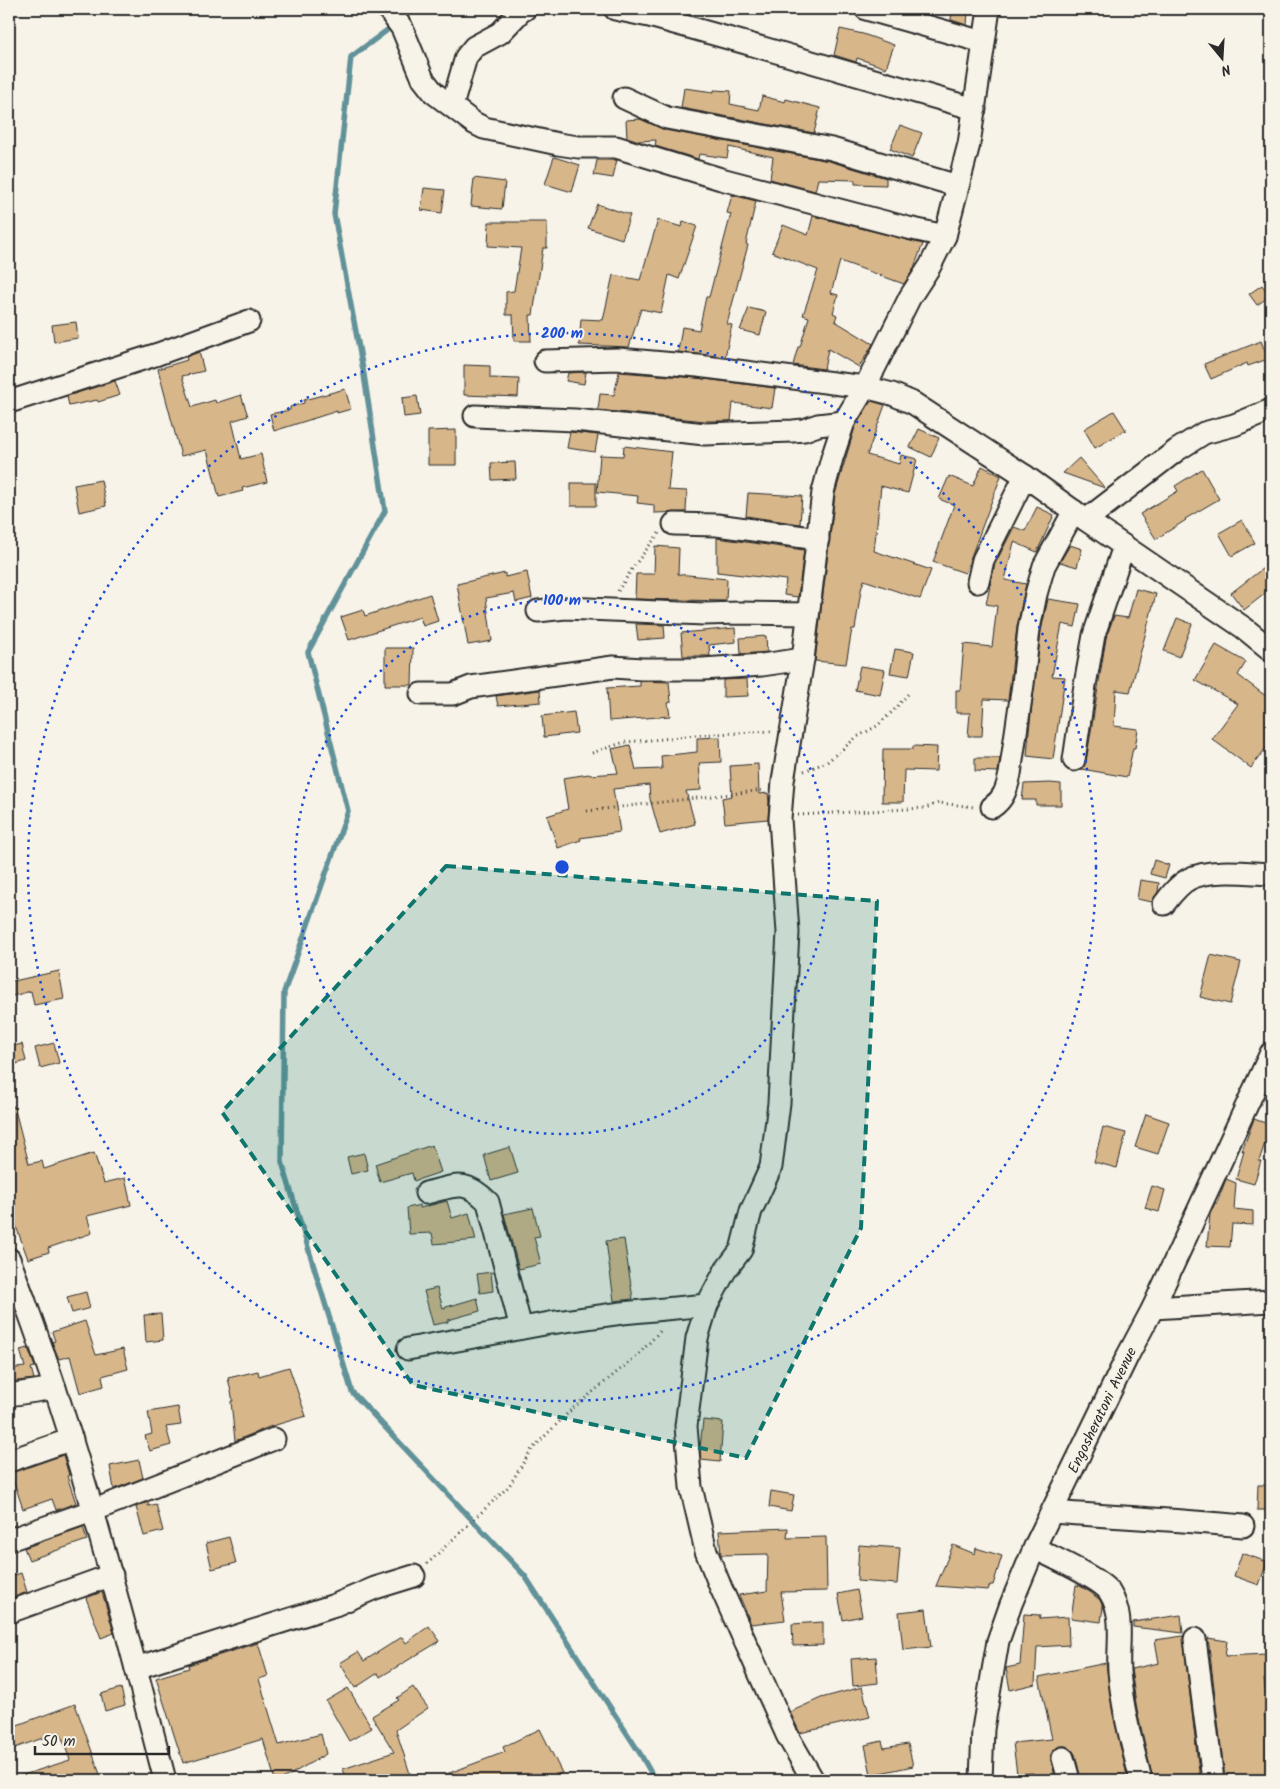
<svg xmlns="http://www.w3.org/2000/svg" width="1280" height="1789" font-family="Kalam,sans-serif">
  <style>
    .lines { fill: none; stroke-linecap: round; stroke-linejoin: round }
    .stream { stroke: #629299; stroke-width: 5.5 }
    .building { fill: #d7b68a; stroke: #2b2b2b }
    .minor-casing { stroke: #2b2b2b; stroke-width: 25 }
    .path { stroke: #2b2b2b; stroke-width: 3; stroke-dasharray: 1 4; stroke-linecap: butt }
    .minor { stroke: #f7f3e8; stroke-width: 21 }
    .marked { fill: #0f766e; fill-opacity: 0.2; stroke: #0f766e; stroke-width: 4; stroke-dasharray: 10 6; stroke-linejoin: round }
    .ring { fill: none; stroke: #1d4ed8; stroke-width: 2.5; stroke-dasharray: 2.5 5 }
    .labels { text-anchor: middle; stroke-width: 4; stroke-linejoin: round; paint-order: stroke }
    .street-label { font-size: 15px; fill: #2b2b2b; stroke: #f7f3e8 }
    .centre { fill: #1d4ed8; stroke: #f7f3e8; stroke-width: 2.5 }
    .ring-label { font-size: 15px; text-anchor: middle; font-weight: bold; fill: #1d4ed8; stroke: #f7f3e8; stroke-width: 4; stroke-linejoin: round; paint-order: stroke }
  </style>
  <rect width="100%" height="100%" fill="#f7f3e8"/>
  <filter id="ink" filterUnits="userSpaceOnUse"><feTurbulence type="fractalNoise" baseFrequency=".02" numOctaves="2"/><feDisplacementMap in="SourceGraphic" scale="10" xChannelSelector="R" yChannelSelector="G"/><feConvolveMatrix kernelMatrix="1 2 1 2 8 2 1 2 1" color-interpolation-filters="sRGB"/></filter>
  <g filter="url(#ink)">
    <g class="lines">
      <!-- stream -->
      <g class="stream">
        <polyline points="409,13 415,9"/>
        <polyline points="386,31 351,57 334,214 364,375 385,511 308,652 348,811 284,992 282,1162 352,1392 525,1576 641,1755 655,1780"/>
      </g>
    </g>
    <!-- building -->
    <g class="building">
      <polygon points="952,10 968,11 967,25 951,20"/>
      <polygon points="840,29 863,34 894,45 886,68 857,58 856,62 834,55"/>
      <polygon points="684,88 714,92 714,90 731,91 730,104 759,110 762,96 785,102 786,99 820,108 814,133 681,108"/>
      <polygon points="640,119 665,130 829,161 886,178 886,185 855,184 855,180 818,179 815,191 770,179 773,157 729,147 727,158 699,154 698,159 655,146 656,140 639,141 627,137 626,120"/>
      <polygon points="900,125 922,133 912,158 890,149"/>
      <polygon points="554,157 580,165 572,192 545,184"/>
      <polygon points="597,160 617,160 613,178 594,175"/>
      <polygon points="474,178 505,182 502,209 471,206"/>
      <polygon points="424,188 445,190 442,213 421,210"/>
      <polygon points="732,195 756,201 746,244 748,245 727,324 732,325 725,357 678,352 682,327 699,330 706,297 709,297 731,214 727,213"/>
      <polygon points="597,204 630,215 622,239 588,228"/>
      <polygon points="813,216 923,244 913,270 904,284 840,261 831,293 838,295 833,313 837,315 835,321 873,344 859,367 828,349 824,369 793,365 798,347 800,347 809,317 803,315 818,270 772,252 783,225 808,235"/>
      <polygon points="658,220 682,227 683,221 697,226 679,279 669,275 661,313 641,309 629,347 579,345 581,319 603,320 613,275 640,280"/>
      <polygon points="489,222 547,222 547,248 543,248 533,315 530,315 531,341 514,341 513,315 506,315 506,292 514,291 521,248 488,246"/>
      <polygon points="1262,285 1270,296 1257,305 1249,294"/>
      <polygon points="749,308 766,312 760,335 740,330"/>
      <polygon points="76,322 78,338 54,342 52,325"/>
      <polygon points="1261,341 1268,359 1248,366 1247,363 1211,379 1204,364"/>
      <polygon points="199,352 204,371 182,376 192,407 215,400 216,403 241,395 248,416 232,421 241,459 261,454 267,482 242,488 243,491 219,497 207,450 181,456 158,369 187,360 186,357"/>
      <polygon points="464,365 490,366 490,378 519,379 518,397 464,395"/>
      <polygon points="586,372 584,384 566,381 568,373"/>
      <polygon points="619,372 697,378 775,388 772,408 733,403 731,421 705,421 598,410 600,394 614,395"/>
      <polygon points="115,381 120,395 98,402 97,400 69,406 67,396"/>
      <polygon points="345,389 351,409 337,413 337,411 274,431 270,414 290,410 290,407 304,403 304,400"/>
      <polygon points="417,396 420,415 404,417 402,398"/>
      <polygon points="871,401 885,405 867,455 899,464 901,455 917,459 908,493 881,486 874,551 931,570 920,599 864,580 861,590 855,629 852,629 846,664 815,661 835,494 855,427"/>
      <polygon points="1114,411 1126,430 1095,448 1084,429"/>
      <polygon points="919,429 939,438 931,457 910,447"/>
      <polygon points="456,430 456,465 428,465 428,431"/>
      <polygon points="570,432 598,435 595,452 567,448"/>
      <polygon points="624,446 672,452 668,490 687,491 686,512 654,513 654,505 637,503 638,496 597,492 600,455 623,456"/>
      <polygon points="1079,458 1105,488 1063,473"/>
      <polygon points="515,462 516,479 492,480 491,463"/>
      <polygon points="982,466 1001,476 965,573 933,562 954,505 939,499 949,476 973,486"/>
      <polygon points="1202,469 1219,499 1185,519 1186,520 1156,539 1140,514 1178,491 1175,486"/>
      <polygon points="101,480 106,506 79,512 74,485"/>
      <rect x="571" y="483" width="25" height="23"/>
      <polygon points="748,493 802,496 800,524 746,516"/>
      <polygon points="1037,507 1054,515 1037,552 1014,542 1005,580 1026,584 1017,627 1008,700 984,699 982,736 968,736 970,713 956,713 956,690 960,690 964,644 992,647 997,606 986,604 995,564 1014,527 1025,531"/>
      <polygon points="1242,520 1255,543 1232,556 1219,533"/>
      <polygon points="717,538 804,550 798,597 784,595 786,580 717,572"/>
      <polygon points="1070,545 1082,549 1077,567 1060,562"/>
      <polygon points="655,546 679,548 678,574 727,579 726,601 635,599 636,574 654,574"/>
      <polygon points="1271,562 1271,589 1244,610 1231,593"/>
      <polygon points="527,572 532,598 516,602 514,593 486,598 492,641 468,645 457,584 505,573 505,577"/>
      <polygon points="1136,589 1156,594 1130,692 1116,690 1114,726 1138,729 1135,748 1133,748 1127,777 1082,769 1086,762 1106,638 1114,616 1128,618"/>
      <polygon points="430,594 438,621 423,626 420,617 349,640 341,617 363,610 365,616"/>
      <polygon points="1048,599 1080,604 1075,627 1062,624 1052,676 1065,677 1053,759 1027,756 1029,731 1041,631"/>
      <polygon points="1177,618 1192,624 1179,657 1164,651"/>
      <polygon points="636,624 664,625 665,638 638,640"/>
      <polygon points="735,628 736,642 709,645 710,656 683,656 681,633"/>
      <polygon points="766,636 767,652 741,654 740,638"/>
      <polygon points="1216,645 1246,662 1238,675 1271,700 1271,741 1251,768 1212,739 1238,704 1195,680"/>
      <polygon points="385,648 413,648 412,685 385,685"/>
      <polygon points="895,649 914,652 909,676 890,673"/>
      <polygon points="860,666 885,670 880,695 855,690"/>
      <polygon points="747,679 748,696 723,697 723,680"/>
      <polygon points="640,681 669,682 671,702 668,703 670,716 609,721 607,688 640,686"/>
      <polygon points="540,690 541,702 498,706 496,696"/>
      <polygon points="574,712 577,733 544,737 542,716"/>
      <polygon points="720,737 721,762 699,763 701,790 686,791 695,824 660,834 650,799 649,785 613,789 620,832 580,838 581,840 558,848 547,816 568,809 563,778 589,774 590,775 618,773 612,749 630,745 636,770 662,769 661,756 697,752 697,738"/>
      <polygon points="913,746 937,747 936,771 904,770 903,802 882,802 883,749 913,749"/>
      <polygon points="975,758 1000,758 998,772 975,771"/>
      <polygon points="758,764 759,794 768,793 769,802 768,819 725,823 722,798 732,796 730,766"/>
      <polygon points="1050,783 1061,784 1061,805 1036,805 1036,800 1022,800 1024,784"/>
      <polygon points="1154,860 1169,865 1165,878 1150,874"/>
      <polygon points="1140,880 1159,883 1158,892 1152,902 1137,899"/>
      <polygon points="1211,955 1241,962 1230,1004 1200,997"/>
      <polygon points="59,971 64,999 34,1005 31,991 9,997 9,982"/>
      <polygon points="54,1043 59,1063 40,1068 35,1048"/>
      <polygon points="22,1044 26,1061 9,1066 9,1047"/>
      <polygon points="14,1106 29,1164 42,1161 44,1169 94,1153 104,1183 125,1178 131,1205 87,1216 92,1233 48,1248 49,1252 28,1259 9,1207 9,1107"/>
      <polygon points="1146,1114 1169,1122 1158,1154 1135,1147"/>
      <polygon points="1254,1119 1271,1125 1259,1161 1261,1161 1254,1184 1236,1179 1244,1151 1242,1151"/>
      <polygon points="1103,1127 1126,1133 1117,1168 1094,1162"/>
      <polygon points="432,1145 441,1172 414,1181 412,1173 380,1182 375,1164"/>
      <polygon points="510,1147 518,1173 491,1181 484,1155"/>
      <polygon points="364,1153 368,1170 351,1174 347,1157"/>
      <polygon points="1226,1179 1236,1183 1234,1209 1253,1211 1253,1225 1232,1224 1230,1247 1207,1246 1210,1214 1215,1203 1217,1203"/>
      <polygon points="1152,1186 1165,1190 1159,1212 1145,1208"/>
      <polygon points="447,1201 452,1218 469,1213 476,1240 434,1244 432,1233 409,1234 407,1208 420,1205 420,1208"/>
      <polygon points="533,1208 540,1236 534,1237 541,1264 519,1269 504,1214"/>
      <polygon points="624,1239 633,1299 614,1301 606,1241"/>
      <polygon points="491,1272 493,1291 480,1293 477,1274"/>
      <polygon points="437,1288 443,1308 477,1298 480,1311 448,1320 448,1322 433,1325 424,1291"/>
      <polygon points="86,1292 90,1308 72,1313 67,1297"/>
      <polygon points="161,1314 163,1340 146,1342 144,1315"/>
      <polygon points="85,1321 96,1355 123,1349 128,1369 102,1376 104,1386 80,1393 70,1356 59,1359 52,1342 55,1341 52,1332"/>
      <polygon points="28,1348 35,1367 31,1368 34,1379 9,1382 9,1369 25,1367 20,1350"/>
      <polygon points="289,1367 306,1416 269,1427 235,1441 231,1401 233,1401 228,1378 258,1371 259,1376"/>
      <polygon points="178,1407 181,1425 166,1427 171,1445 150,1451 145,1436 152,1434 148,1412"/>
      <polygon points="703,1420 723,1422 720,1462 701,1460 700,1448"/>
      <polygon points="63,1455 69,1475 67,1476 76,1503 56,1510 52,1499 23,1509 11,1473"/>
      <polygon points="139,1460 143,1478 114,1489 110,1466"/>
      <polygon points="1258,1485 1271,1485 1271,1510 1257,1510"/>
      <polygon points="771,1491 794,1495 791,1511 769,1507"/>
      <polygon points="148,1502 148,1506 156,1504 163,1531 144,1536 136,1507"/>
      <polygon points="83,1527 87,1540 29,1560 24,1548"/>
      <polygon points="788,1528 787,1538 826,1537 827,1591 781,1592 785,1620 751,1624 739,1595 767,1591 768,1554 721,1555 719,1531"/>
      <polygon points="229,1537 236,1563 212,1569 206,1543"/>
      <polygon points="859,1545 900,1548 897,1584 857,1581"/>
      <polygon points="953,1545 975,1554 976,1548 1002,1556 993,1585 990,1585 988,1590 936,1586"/>
      <polygon points="1242,1553 1267,1562 1259,1585 1234,1576"/>
      <polygon points="21,1573 27,1592 9,1599 9,1577"/>
      <polygon points="1076,1585 1080,1586 1090,1592 1100,1600 1103,1607 1101,1622 1071,1618"/>
      <polygon points="857,1590 862,1616 843,1620 838,1594"/>
      <polygon points="102,1592 114,1633 101,1638 86,1598"/>
      <polygon points="926,1609 931,1647 903,1650 899,1612"/>
      <polygon points="1024,1614 1040,1615 1039,1619 1068,1617 1069,1645 1037,1647 1035,1684 1010,1690 1006,1668 1020,1665"/>
      <polygon points="1181,1615 1183,1633 1133,1627 1133,1622"/>
      <polygon points="823,1622 823,1645 793,1646 792,1624"/>
      <polygon points="429,1626 440,1641 380,1677 378,1673 355,1688 340,1663 358,1652 364,1661 402,1637 406,1643"/>
      <polygon points="1183,1636 1200,1780 1153,1780 1137,1710 1131,1669 1159,1663 1155,1640"/>
      <polygon points="1208,1638 1227,1641 1225,1656 1266,1654 1267,1679 1264,1679 1268,1713 1264,1713 1271,1752 1271,1780 1225,1780"/>
      <polygon points="258,1643 268,1676 259,1679 279,1745 321,1734 326,1754 281,1780 275,1780 263,1739 183,1763 156,1678 189,1668 188,1665"/>
      <polygon points="876,1657 878,1683 853,1686 851,1659"/>
      <polygon points="1106,1663 1113,1714 1128,1780 1081,1780 1075,1754 1071,1749 1066,1746 1059,1746 1054,1750 1051,1754 1051,1761 1056,1779 1035,1780 1033,1773 1017,1774 1013,1743 1052,1739 1039,1677"/>
      <polygon points="413,1687 428,1708 396,1730 412,1780 347,1780 343,1769 394,1752 372,1716 399,1700 397,1698"/>
      <polygon points="862,1687 870,1717 800,1733 790,1712 821,1698"/>
      <polygon points="121,1688 125,1705 105,1711 101,1694"/>
      <polygon points="348,1688 372,1728 349,1741 326,1701"/>
      <polygon points="75,1704 102,1780 17,1780 17,1777 70,1760 60,1732 9,1750 9,1728"/>
      <polygon points="540,1729 562,1773 547,1780 437,1780 436,1778 505,1752 503,1747"/>
      <polygon points="882,1741 884,1748 908,1744 913,1766 871,1775 865,1745"/>
    </g>
    <g class="lines">
      <!-- minor casing -->
      <g class="minor-casing">
        <g id="minor">
          <polyline points="388,9 402,28 423,79 434,93 474,123 484,128 558,144 578,147 616,147 721,179 908,228 945,236"/>
          <polyline points="615,9 649,16 742,42 975,109"/>
          <polyline points="866,9 983,42"/>
          <polyline points="624,98 667,118 832,149 958,186"/>
          <polyline points="452,106 466,57 474,47 500,33 521,11 525,9"/>
          <polyline points="545,361 618,359 698,366 865,387 892,394 913,403 1025,476 1086,520 1244,628 1271,650"/>
          <polyline points="9,402 158,354 249,321"/>
          <polyline points="475,416 575,420 705,434 793,431 804,430 818,425 844,422"/>
          <polyline points="1086,520 1177,450 1204,433 1234,425 1271,410"/>
          <polyline points="674,524 717,525 818,539"/>
          <polyline points="978,582 983,560 1025,476"/>
          <polyline points="538,611 565,608 704,614 740,613 808,614"/>
          <polyline points="421,694 453,694 471,687 613,667 642,669 703,669 762,665 803,659"/>
          <polyline points="1074,760 1085,685 1094,635 1124,546"/>
          <path d="M 992,807 C 1004,799 1007,788 1010,774 L 1023,684 L 1029,629 L 1036,594 L 1044,566 L 1074,511"/>
          <path d="M 1164,904 C 1171,895 1178,885 1189,879 C 1210,868 1248,873 1271,874"/>
          <path d="M 426,1193 C 456,1186 464,1178 488,1202 L 521,1328"/>
          <polyline points="9,1259 24,1299"/>
          <path d="M 9,1293 L 24,1299 C 82,1456 123,1618 165,1780"/>
          <polyline points="1153,1308 1271,1301"/>
          <polyline points="408,1349 550,1323 622,1313 707,1305"/>
          <polyline points="9,1395 55,1388"/>
          <polyline points="9,1461 72,1439"/>
          <path d="M 1052,1512 C 1116,1517 1179,1520 1243,1526"/>
          <polyline points="9,1540 92,1511 274,1439"/>
          <path d="M 1035,1548 C 1051,1557 1102,1579 1110,1593 C 1125,1617 1117,1645 1119,1671 C 1122,1708 1132,1744 1141,1780"/>
          <polyline points="9,1612 112,1575"/>
          <polyline points="1195,1639 1213,1780"/>
          <polyline points="136,1668 335,1605 375,1588 414,1576"/>
          <polyline points="1063,1758 1069,1780"/>
          <polyline points="813,1780 787,1735 721,1588 706,1551 691,1487 686,1426 697,1338 707,1305 725,1271 741,1250 751,1211 771,1167 779,1103 788,932 780,819 783,781 803,659 823,492 832,458 844,422 865,387 910,297 930,266 945,236 969,144 989,9"/>
          <polyline points="981,1780 983,1729 998,1641 1011,1604 1036,1544 1128,1355 1153,1308 1271,1053"/>
        </g>
      </g>
      <!-- path -->
      <g class="path">
        <polyline points="618,591 634,566 659,533"/>
        <polyline points="592,753 625,742 663,739 694,735 773,731"/>
        <polyline points="804,771 827,762 857,737 877,726 893,711 908,694"/>
        <polyline points="587,811 764,790"/>
        <polyline points="798,815 925,808 939,803 975,807"/>
        <polyline points="427,1564 509,1486 532,1449 572,1409 638,1355 662,1329"/>
      </g>
      <!-- minor -->
      <use href="#minor" class="minor"/>
    </g>
  </g>
  <!-- marked area -->
  <path class="marked" d="M 446,866 L 877,901 L 861,1228 L 746,1458 L 413,1385 L 222,1112 Z"/>
  <!-- distance rings -->
  <g class="ring">
    <circle cx="562" cy="867" r="267"/>
    <circle cx="562" cy="867" r="534"/>
  </g>
  <g class="labels">
    <!-- street labels -->
    <g class="street-label">
      <text transform="translate(1102 1410) rotate(-64)" y="5">Engosheratoni Avenue</text>
    </g>
  </g>
  <circle cx="562" cy="867" r="8" class="centre"/>
  <g class="ring-label">
    <text x="562" y="338">200 m</text>
    <text x="562" y="605">100 m</text>
  </g>
  <!-- margin -->
  <rect width="1280" height="1789" fill="none" stroke="#f7f3e8" stroke-width="30"/>
  <rect x="15" y="15" width="1250" height="1759" fill="none" stroke="#2b2b2b" stroke-width="2" filter="url(#ink)"/>
  <!-- north arrow -->
  <g transform="translate(1222 58) rotate(162)" stroke="#f7f3e8" stroke-width="4" paint-order="stroke">
  <path d="M0-4L9 19L0 12L-9 19Z" fill="#2b2b2b"/>
  <text y="-8" font-size="14" font-weight="bold" text-anchor="middle" fill="#2b2b2b">N</text>
  </g>
  <!-- scale -->
  <path d="M35 1746v8h134v-8" fill="none" stroke="#2b2b2b" stroke-width="2.5"/>
  <text x="42" y="1746" font-size="15" fill="#2b2b2b" stroke="#f7f3e8" stroke-width="4" paint-order="stroke">50 m</text>
</svg>
